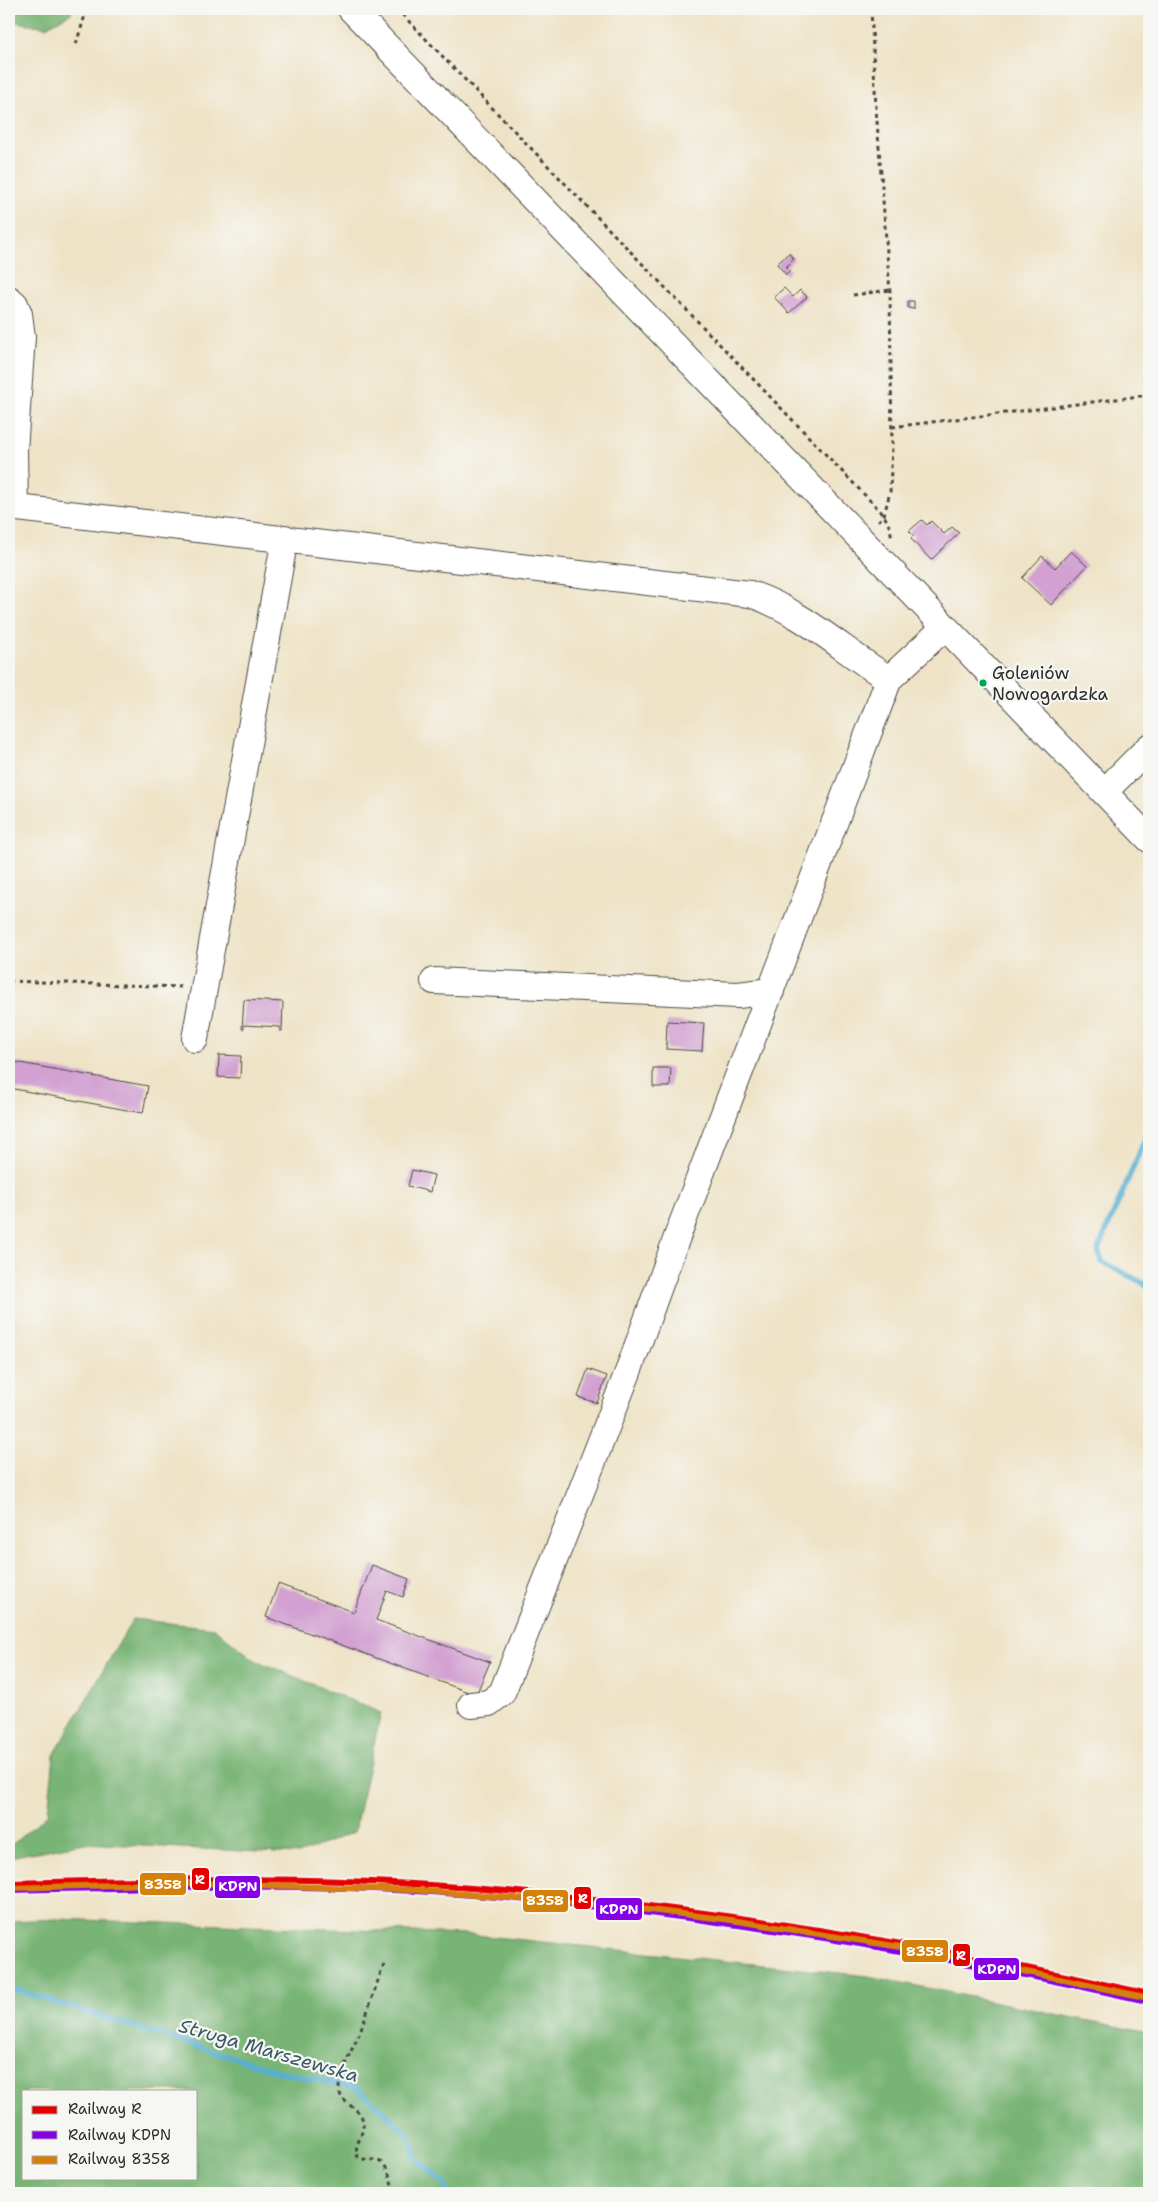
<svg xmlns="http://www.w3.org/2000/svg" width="1158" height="2202" font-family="'Shantell Sans',sans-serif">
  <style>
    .forest { fill: #78b474; stroke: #527050; fill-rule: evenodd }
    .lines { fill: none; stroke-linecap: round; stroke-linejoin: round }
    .stream { stroke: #55afd2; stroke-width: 5.5 }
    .building { fill: #d2a1d2 }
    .minor-casing { stroke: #484742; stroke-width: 28 }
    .path { stroke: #484742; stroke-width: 3; stroke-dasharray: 4 4; stroke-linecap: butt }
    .minor { stroke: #fff; stroke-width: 26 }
    .rail-1-casing { stroke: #f6f6f2; stroke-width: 10 }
    .rail-2-casing { stroke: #f6f6f2; stroke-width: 10 }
    .rail-3-casing { stroke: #f6f6f2; stroke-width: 10 }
    .rail-1 { stroke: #e50000; stroke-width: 6 }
    .rail-2 { stroke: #8500e5; stroke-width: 6 }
    .rail-3 { stroke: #d58009; stroke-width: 6 }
    .bus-dot { fill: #00a651; stroke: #f6f6f2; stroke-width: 2 }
    .labels { text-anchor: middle; stroke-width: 4.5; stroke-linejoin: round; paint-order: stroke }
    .bus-label { font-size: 17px; fill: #2b2b2b; stroke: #f6f6f2; text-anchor: start }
    .water-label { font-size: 19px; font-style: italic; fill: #3a5965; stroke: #f6f6f2 }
    .line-badge { stroke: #f6f6f2; stroke-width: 2 }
    .badge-label { font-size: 14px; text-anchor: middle; font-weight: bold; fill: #fff }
  </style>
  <rect width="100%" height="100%" fill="#f6f6f2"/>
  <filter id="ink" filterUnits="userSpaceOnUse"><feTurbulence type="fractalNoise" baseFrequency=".02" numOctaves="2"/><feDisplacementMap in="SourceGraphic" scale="10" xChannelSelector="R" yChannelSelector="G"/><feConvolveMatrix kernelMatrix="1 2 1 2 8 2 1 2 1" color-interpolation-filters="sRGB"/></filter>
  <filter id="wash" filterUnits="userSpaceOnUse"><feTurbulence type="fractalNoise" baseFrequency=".0096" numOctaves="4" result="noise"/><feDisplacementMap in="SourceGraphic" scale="20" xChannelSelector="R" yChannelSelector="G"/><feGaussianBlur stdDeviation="1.12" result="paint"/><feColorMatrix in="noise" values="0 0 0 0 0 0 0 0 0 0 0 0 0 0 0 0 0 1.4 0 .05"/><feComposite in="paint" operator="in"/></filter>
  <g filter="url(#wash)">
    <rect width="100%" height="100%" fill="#eee3c6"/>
    <!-- forest -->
    <g class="forest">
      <polygon points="9,9 72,9 71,13 46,27 9,21"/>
      <polygon points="133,1619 214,1628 255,1660 381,1713 354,1832 299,1854 85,1843 9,1857 9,1847 48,1814 54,1755"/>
      <path d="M 56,1919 L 466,1934 L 868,1976 L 1149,2033 L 1149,2193 L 9,2193 L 9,1921 ZM 24,2091 L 196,2091 L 196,2178 L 24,2178 Z"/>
    </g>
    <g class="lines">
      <!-- stream -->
      <g class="stream">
        <polyline points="1149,1130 1098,1250 1102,1262 1149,1286"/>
        <polyline points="9,1988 284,2073 357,2088 408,2134 416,2158 446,2185 447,2193"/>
      </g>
    </g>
    <g id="blocks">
      <!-- building -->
      <g class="building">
        <polygon points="789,253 794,259 786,267 790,271 786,275 777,264"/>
        <polygon points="784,288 793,297 800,290 807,297 789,313 774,297"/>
        <polygon points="908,301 914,301 914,309 908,308"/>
        <polygon points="922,520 927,525 931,521 944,534 952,527 959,533 931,560 911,539 914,536 909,531"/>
        <polygon points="1071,551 1087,566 1051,605 1022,578 1042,556 1055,568"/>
        <polygon points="244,1000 283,1002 282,1031 280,1031 280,1027 244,1025 244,1029 242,1029"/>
        <polygon points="667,1021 704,1023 702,1051 666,1049"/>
        <polygon points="219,1055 241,1056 240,1078 218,1077"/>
        <polygon points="9,1061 148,1086 143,1113 9,1088"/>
        <polygon points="653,1068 671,1068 670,1087 653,1087"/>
        <polygon points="412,1170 434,1175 430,1192 408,1186"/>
        <polygon points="588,1369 607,1376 597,1403 578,1397"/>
        <polygon points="372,1565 409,1579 403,1597 387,1591 376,1620 490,1662 476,1695 266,1617 278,1584 354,1612"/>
      </g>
    </g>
  </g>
  <g filter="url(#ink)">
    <use href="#blocks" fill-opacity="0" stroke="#484742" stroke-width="1"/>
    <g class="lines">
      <!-- minor casing -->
      <g class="minor-casing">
        <g id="minor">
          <polyline points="351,9 1149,839"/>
          <polyline points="9,299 15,304 19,314 22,337 14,451 15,507"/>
          <path d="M 9,507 L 750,594 C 802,611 843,651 889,679"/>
          <polyline points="1104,792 1149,747"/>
          <polyline points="434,981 738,995 771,991"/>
          <polyline points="195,1039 285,538"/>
          <polyline points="471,1705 489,1703 502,1693 628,1372 677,1237 889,679 945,627"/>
        </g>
      </g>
      <!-- path -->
      <g class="path">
        <polyline points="397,9 884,515 890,528 892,539"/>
        <polyline points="871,9 876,108 890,292 892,446 890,492 884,515 876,524"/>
        <polyline points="76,44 87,9"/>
        <polyline points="853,295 890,290"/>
        <polyline points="892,427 1149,395"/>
        <polyline points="9,981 182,987"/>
        <path d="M 384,1965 C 375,1987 368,2011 359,2034 C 352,2050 340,2071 339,2088 C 339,2103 357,2106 362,2118 C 367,2130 355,2142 356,2155 C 364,2162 370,2158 378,2161 C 390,2165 391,2184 394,2193"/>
      </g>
      <!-- minor -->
      <use href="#minor" class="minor"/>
      <!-- rail-1 casing -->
      <g class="rail-1-casing">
        <path id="rail-1" d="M 9,1883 C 149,1879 290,1876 430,1885 C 672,1901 913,1941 1149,1994"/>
      </g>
      <!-- rail-2 casing -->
      <g class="rail-2-casing">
        <path id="rail-2" d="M 9,1890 C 149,1887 290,1883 430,1892 C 671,1908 911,1948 1147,2001"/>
      </g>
      <!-- rail-3 casing -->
      <g class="rail-3-casing">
        <polyline id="rail-3" points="9,1888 189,1883 413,1890 625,1907 731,1920 932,1952 1149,1998"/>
      </g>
      <!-- rail-1 -->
      <use href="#rail-1" class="rail-1"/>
      <!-- rail-2 -->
      <use href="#rail-2" class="rail-2"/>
      <!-- rail-3 -->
      <use href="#rail-3" class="rail-3"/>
    </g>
  </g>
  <!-- markers -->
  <circle class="bus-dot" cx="983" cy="683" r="4.5"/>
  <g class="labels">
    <!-- bus labels -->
    <g class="bus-label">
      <text x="992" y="679">Goleniów<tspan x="992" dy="21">Nowogardzka</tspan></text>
    </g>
    <!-- water labels -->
    <g class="water-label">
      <text transform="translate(269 2050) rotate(16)" y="7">Struga Marszewska</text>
    </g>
  </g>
  <g class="line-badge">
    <rect x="191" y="1867" width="19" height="24" rx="5" fill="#e50000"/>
    <rect x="139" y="1872" width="48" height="24" rx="5" fill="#d58009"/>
    <rect x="214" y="1875" width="47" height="24" rx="5" fill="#8500e5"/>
    <rect x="573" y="1886" width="19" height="24" rx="5" fill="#e50000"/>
    <rect x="522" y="1889" width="47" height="24" rx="5" fill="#d58009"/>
    <rect x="595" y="1897" width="48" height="24" rx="5" fill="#8500e5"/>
    <rect x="901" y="1939" width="48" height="24" rx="5" fill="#d58009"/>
    <rect x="952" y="1943" width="19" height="24" rx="5" fill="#e50000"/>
    <rect x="973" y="1957" width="47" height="24" rx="5" fill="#8500e5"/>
  </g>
  <g class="badge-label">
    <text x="200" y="1884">R</text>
    <text x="163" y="1889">8358</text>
    <text x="238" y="1891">KDPN</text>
    <text x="583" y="1903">R</text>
    <text x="545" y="1905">8358</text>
    <text x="619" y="1914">KDPN</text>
    <text x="925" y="1956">8358</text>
    <text x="961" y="1960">R</text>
    <text x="997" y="1974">KDPN</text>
  </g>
  <!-- margin -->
  <rect width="1158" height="2202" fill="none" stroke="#f6f6f2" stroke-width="30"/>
  <!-- legend -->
  <rect x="22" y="2090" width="175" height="90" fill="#f6f6f2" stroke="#a5a5a2"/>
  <rect x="32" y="2106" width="25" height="8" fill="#e50000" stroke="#a5a5a2"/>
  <text x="68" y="2114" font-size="15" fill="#2b2b2b">Railway R</text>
  <rect x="32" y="2131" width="25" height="8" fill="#8500e5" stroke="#a5a5a2"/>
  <text x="68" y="2140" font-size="15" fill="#2b2b2b">Railway KDPN</text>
  <rect x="32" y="2156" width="25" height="8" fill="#d58009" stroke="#a5a5a2"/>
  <text x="68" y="2164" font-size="15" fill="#2b2b2b">Railway 8358</text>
</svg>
